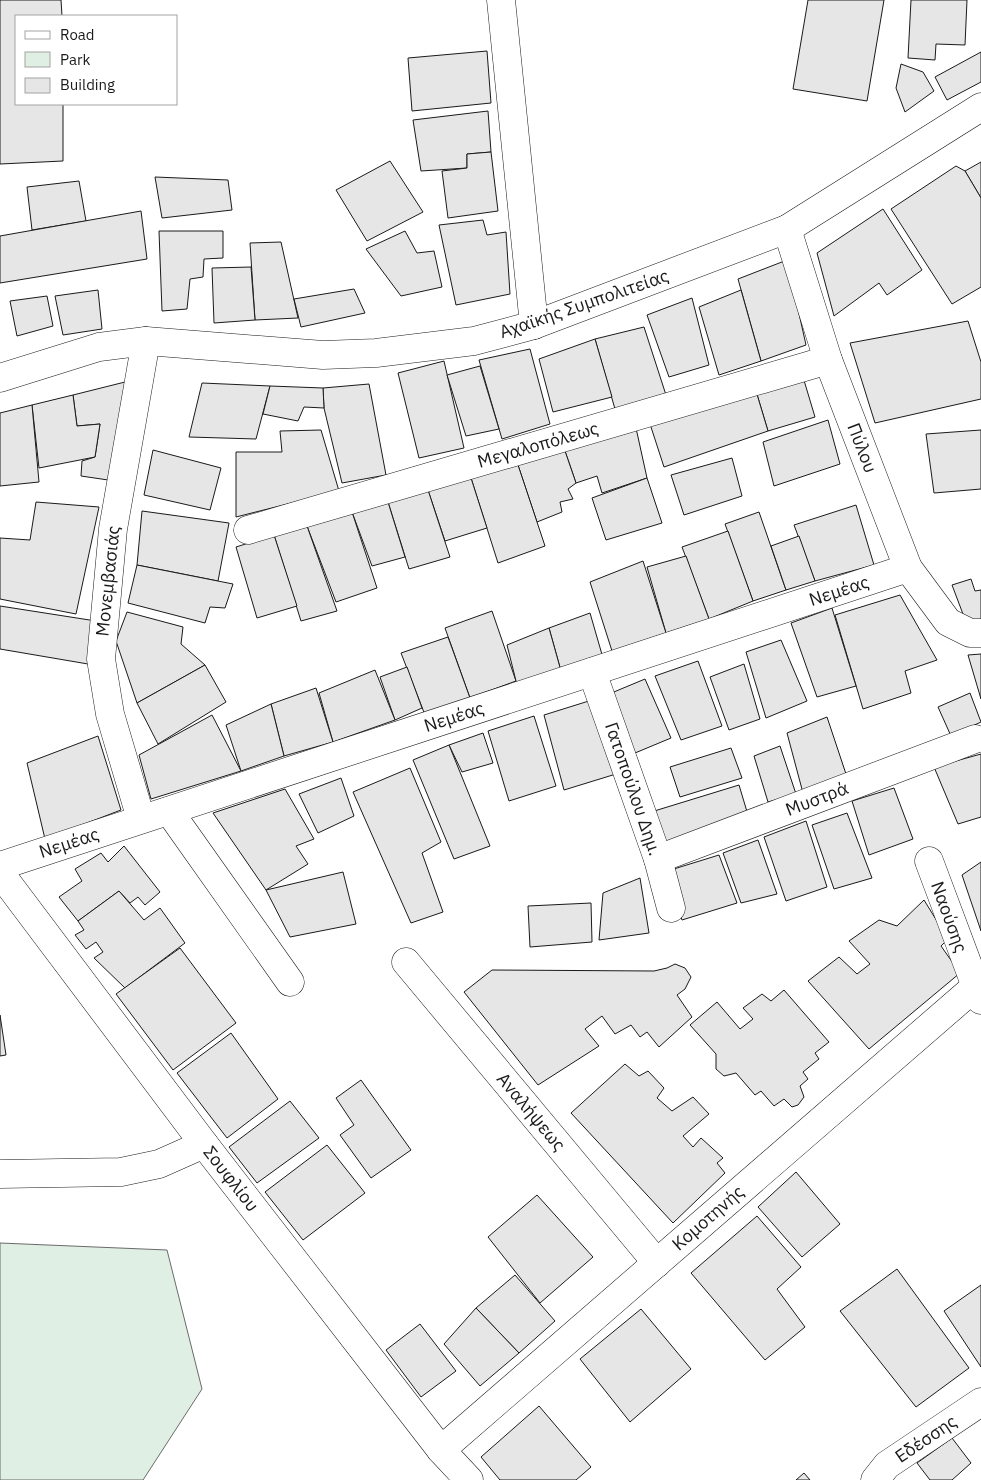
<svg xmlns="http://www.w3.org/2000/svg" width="981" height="1480" font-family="'IBM Plex Sans',sans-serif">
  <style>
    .green { fill: #e0efe3; stroke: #6a6a6a }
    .building { fill: #e6e6e6; stroke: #1a1a1a }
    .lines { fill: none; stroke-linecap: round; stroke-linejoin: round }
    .street-casing { stroke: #1a1a1a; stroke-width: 29 }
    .secondary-casing { stroke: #1a1a1a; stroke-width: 29 }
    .street { stroke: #fff; stroke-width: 28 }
    .secondary { stroke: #fff; stroke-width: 28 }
    .labels { text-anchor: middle; stroke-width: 4; stroke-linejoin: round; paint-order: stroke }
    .street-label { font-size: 18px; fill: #1a1a1a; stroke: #fff }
  </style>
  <rect width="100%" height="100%" fill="#fff"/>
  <!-- green -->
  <polygon class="green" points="0,1243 167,1250 202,1389 143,1480 0,1480"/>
  <!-- building -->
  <g class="building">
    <polygon points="0,0 61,0 62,16 16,16 16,104 63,104 63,161 0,164"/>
    <polygon points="808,0 884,0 867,101 793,89"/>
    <polygon points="911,0 967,0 965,45 936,44 935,60 908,58"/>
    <polygon points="487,51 491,103 412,111 408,58"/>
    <polygon points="981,52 981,82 947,100 935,77"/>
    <polygon points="901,64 923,72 934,91 905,112 896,88"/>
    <polygon points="488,111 491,152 467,154 467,168 421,171 413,120"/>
    <polygon points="491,152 498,211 448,218 442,171 467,168 467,154"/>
    <polygon points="390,161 423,212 367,241 336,190"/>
    <polygon points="981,162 981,198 965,171"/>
    <polygon points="956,166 965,171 981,198 981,287 952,304 891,209"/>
    <polygon points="155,177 228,180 232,210 162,218"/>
    <polygon points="79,181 86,221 32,230 27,187"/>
    <polygon points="883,209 922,270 887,295 879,283 834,316 817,253"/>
    <polygon points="141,211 147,259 0,283 0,236"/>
    <polygon points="483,220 487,235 506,232 510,294 456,305 439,225"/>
    <polygon points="159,231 223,231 223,258 204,259 203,277 190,279 187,309 162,311"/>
    <polygon points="405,231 417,253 434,251 442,287 401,296 366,249"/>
    <polygon points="281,242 298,318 255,320 250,243"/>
    <polygon points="787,260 806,345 761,361 738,279"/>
    <polygon points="251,267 255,320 214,323 212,268"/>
    <polygon points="354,289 365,313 301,327 294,299"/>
    <polygon points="98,290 102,329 63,335 55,296"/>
    <polygon points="741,290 761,361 719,375 699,307"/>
    <polygon points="47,296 53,326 17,336 10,301"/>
    <polygon points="692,298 709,365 669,377 647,315"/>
    <polygon points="968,321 981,362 981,399 875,423 850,343"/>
    <polygon points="644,327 666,395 615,409 595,339"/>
    <polygon points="595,339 612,397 553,412 539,359"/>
    <polygon points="530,349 550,424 502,439 479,360"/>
    <polygon points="444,361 464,448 419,458 398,373"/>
    <polygon points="480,366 499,429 466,436 447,375"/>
    <polygon points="803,377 815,417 768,431 756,391"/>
    <polygon points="125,382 115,481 81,476 82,461 95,457 100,424 77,426 73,395"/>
    <polygon points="202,383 270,386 256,439 189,437"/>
    <polygon points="369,384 386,475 342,483 324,408 323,388"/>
    <polygon points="270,386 323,388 324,408 304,407 298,421 263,414"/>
    <polygon points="756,391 768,431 664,467 650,424"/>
    <polygon points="73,395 77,426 100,424 95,457 39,468 32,405"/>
    <polygon points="32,405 39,482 0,486 0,413"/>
    <polygon points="828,420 840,464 774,486 763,442"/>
    <polygon points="636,428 647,478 602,493 597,476 576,483 565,451"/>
    <polygon points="321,430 339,491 236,517 236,452 282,452 280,431"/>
    <polygon points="981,430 981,489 934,493 926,434"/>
    <polygon points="153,450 221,468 210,510 144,495"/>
    <polygon points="565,451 576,483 568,489 573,499 560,502 562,512 537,522 518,465"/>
    <polygon points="732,458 742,496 684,515 671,475"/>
    <polygon points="518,465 545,546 498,563 471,478"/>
    <polygon points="471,478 487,528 445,541 428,490"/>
    <polygon points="647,478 662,523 606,540 592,498"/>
    <polygon points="428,490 450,557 409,569 388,502"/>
    <polygon points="36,502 99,507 76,614 0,599 0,538 30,540"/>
    <polygon points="388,502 405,557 372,566 352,512"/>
    <polygon points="856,505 874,565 815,581 794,525"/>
    <polygon points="142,511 229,523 218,581 137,565"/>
    <polygon points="352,512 377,588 336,602 307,526"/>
    <polygon points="759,512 786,590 753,601 725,524"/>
    <polygon points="307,526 337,611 301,621 274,535"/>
    <polygon points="728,531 753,601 709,619 682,547"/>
    <polygon points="274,535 297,606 257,618 236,547"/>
    <polygon points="799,536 815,581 786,590 771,546"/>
    <polygon points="686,556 709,619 666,633 647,567"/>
    <polygon points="643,561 666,633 612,651 590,582"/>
    <polygon points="137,565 233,584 225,608 210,607 205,623 128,603"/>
    <polygon points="971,579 975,591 981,590 981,620 966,622 952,585"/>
    <polygon points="900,595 937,660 905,671 911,693 863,709 835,615"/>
    <polygon points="0,606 96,621 88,664 0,649"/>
    <polygon points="832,608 856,686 817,697 791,623"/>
    <polygon points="492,611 516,681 470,698 445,628"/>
    <polygon points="127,612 183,627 181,644 205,665 137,703 116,641"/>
    <polygon points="590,613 603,658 561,671 549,628"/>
    <polygon points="549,628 561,671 518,689 507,645"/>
    <polygon points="448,637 470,698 425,715 401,653"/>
    <polygon points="781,640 807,701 766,718 746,652"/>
    <polygon points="981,654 981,699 968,655"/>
    <polygon points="698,661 722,726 681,740 655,676"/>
    <polygon points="744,664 760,719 729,730 710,677"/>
    <polygon points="205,665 226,702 158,744 137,703"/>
    <polygon points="407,667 422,708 395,720 380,677"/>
    <polygon points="375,670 395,720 333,742 319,693"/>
    <polygon points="645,679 671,738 635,753 609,694"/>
    <polygon points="316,688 333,742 284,756 271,704"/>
    <polygon points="970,693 981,722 951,736 938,707"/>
    <polygon points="592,700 616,774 564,790 544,715"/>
    <polygon points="271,704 284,756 241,771 226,725"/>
    <polygon points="212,715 241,771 151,799 139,755"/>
    <polygon points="534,716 556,786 509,801 488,731"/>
    <polygon points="827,717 847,777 803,793 787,733"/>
    <polygon points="483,733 493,763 462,772 449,745"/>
    <polygon points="98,736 121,810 45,839 27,763"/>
    <polygon points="449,745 490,846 454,859 413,760"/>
    <polygon points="780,746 796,794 768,802 754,756"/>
    <polygon points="731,748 742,778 680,797 670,767"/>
    <polygon points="981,754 981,817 958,824 934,767"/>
    <polygon points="410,768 441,842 422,853 443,912 411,923 353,792"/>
    <polygon points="341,778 354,816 318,833 299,794"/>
    <polygon points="739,785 748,815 662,847 651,812"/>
    <polygon points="894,788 913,839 869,855 852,801"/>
    <polygon points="285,789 314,839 296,846 308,864 266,890 213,813"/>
    <polygon points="847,813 872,878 834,889 812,825"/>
    <polygon points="806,821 827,887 786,901 764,837"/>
    <polygon points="758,840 777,894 741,903 723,853"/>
    <polygon points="124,846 160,892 145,905 138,897 130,903 119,891 78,921 59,897 82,881 75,869 101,853 108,862"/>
    <polygon points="719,855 737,903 682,920 664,872"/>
    <polygon points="981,862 981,931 962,875"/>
    <polygon points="343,872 356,924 290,937 266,890"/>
    <polygon points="640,878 649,933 599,940 603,893"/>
    <polygon points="119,891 144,920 160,908 185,943 125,988 94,958 103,952 96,942 86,949 75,935 84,930 78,921"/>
    <polygon points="924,900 948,939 941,946 960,973 869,1049 808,981 839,957 857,974 870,964 849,941 879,920 897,926"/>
    <polygon points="591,903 592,942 530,947 528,906"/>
    <polygon points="180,948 236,1023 173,1070 116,994"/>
    <polygon points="675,964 685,968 691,977 685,989 677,995 692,1017 659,1047 647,1032 640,1037 631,1025 615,1034 602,1016 585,1029 599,1046 538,1085 464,992 492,970 654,971 667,968"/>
    <polygon points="784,990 829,1042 815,1053 819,1059 803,1072 808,1079 800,1086 804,1097 798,1105 792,1107 784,1099 774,1106 761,1091 755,1095 736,1073 724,1076 716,1069 716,1054 690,1025 717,1002 740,1029 753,1019 743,1008 762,994 771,1001"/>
    <polygon points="0,1015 6,1055 0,1056"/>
    <polygon points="231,1033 278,1099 227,1138 177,1073"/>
    <polygon points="625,1064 639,1076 648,1071 664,1088 657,1098 672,1111 693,1097 709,1114 683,1136 693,1147 701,1138 723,1158 717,1163 725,1173 673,1223 571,1113"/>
    <polygon points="361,1080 411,1150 371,1178 340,1135 354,1125 336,1098"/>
    <polygon points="290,1101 319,1138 257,1183 229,1147"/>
    <polygon points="327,1145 365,1193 303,1240 265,1192"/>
    <polygon points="796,1172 840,1224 802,1257 758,1207"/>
    <polygon points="537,1195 593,1257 540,1303 488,1237"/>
    <polygon points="757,1216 801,1267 777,1289 805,1327 765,1360 691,1273"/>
    <polygon points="897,1269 969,1368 916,1407 840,1311"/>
    <polygon points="515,1275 555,1321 519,1353 476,1308"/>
    <polygon points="981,1285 981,1367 944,1311"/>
    <polygon points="476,1308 519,1353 480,1386 444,1344"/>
    <polygon points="641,1309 691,1369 630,1422 580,1359"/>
    <polygon points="420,1324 456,1371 421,1397 386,1350"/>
    <polygon points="539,1406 591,1467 576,1480 500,1480 481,1457"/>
    <polygon points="952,1438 971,1463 952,1480 930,1480 917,1463"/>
    <polygon points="804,1473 810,1480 796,1480"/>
  </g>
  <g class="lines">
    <!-- street casing -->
    <g class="street-casing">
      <g id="street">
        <polyline points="501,0 534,325"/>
        <polyline points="787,229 828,360 908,568 948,622 970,633 981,633"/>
        <polyline points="0,378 99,347 146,341 113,529 101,659 110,714 141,819"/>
        <polyline points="248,530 828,360"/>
        <polyline points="592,672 658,859 671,908"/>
        <polyline points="169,811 290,982"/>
        <polyline points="658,859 975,739"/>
        <polyline points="929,861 981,1000"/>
        <polyline points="0,866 908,568"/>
        <polyline points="0,873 204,1144 441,1450 469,1480"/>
        <polyline points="406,962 657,1263"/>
        <polyline points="0,1174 121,1172 159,1164 204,1144"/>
        <polyline points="441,1450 975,987"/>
        <polyline points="875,1480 887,1465 981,1402"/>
      </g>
    </g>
    <!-- secondary casing -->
    <g class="secondary-casing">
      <polyline id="secondary" points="146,341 323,355 376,353 474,341 534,325 787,229 981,107"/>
    </g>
    <!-- street -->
    <use href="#street" class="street"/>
    <!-- secondary -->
    <use href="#secondary" class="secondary"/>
  </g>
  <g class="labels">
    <!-- street labels -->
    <g class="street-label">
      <text transform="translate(584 304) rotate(-19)" y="6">Αχαϊκής Συμπολιτείας</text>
      <text transform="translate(538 445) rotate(-16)" y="6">Μεγαλοπόλεως</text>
      <text transform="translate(862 448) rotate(69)" y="6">Πύλου</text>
      <text transform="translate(108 581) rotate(-84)" y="6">Μονεμβασιάς</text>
      <text transform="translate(839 591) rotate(-18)" y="6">Νεμέας</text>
      <text transform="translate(454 717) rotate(-18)" y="6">Νεμέας</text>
      <text transform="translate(633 789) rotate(71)" y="6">Γατοπούλου Δημ.</text>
      <text transform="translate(817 799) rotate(-21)" y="6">Μυστρά</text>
      <text transform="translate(69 843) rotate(-18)" y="6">Νεμέας</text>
      <text transform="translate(949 917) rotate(70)" y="6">Ναούσης</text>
      <text transform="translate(531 1112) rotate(50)" y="6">Αναλήψεως</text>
      <text transform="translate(231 1179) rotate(52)" y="6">Σουφλίου</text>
      <text transform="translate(708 1218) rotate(-41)" y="6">Κομοτηνής</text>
      <text transform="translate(926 1439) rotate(-34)" y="6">Εδέσσης</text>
    </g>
  </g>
  <!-- legend -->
  <rect x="15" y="15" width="162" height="90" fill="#ffffff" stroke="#a3a3a3"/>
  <rect x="25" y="31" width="25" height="8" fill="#ffffff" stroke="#a3a3a3"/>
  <text x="60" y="40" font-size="15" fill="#1a1a1a">Road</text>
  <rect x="25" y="52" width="25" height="15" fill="#e0efe3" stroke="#a3a3a3"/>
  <text x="60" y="65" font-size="15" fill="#1a1a1a">Park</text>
  <rect x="25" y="78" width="25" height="15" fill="#e6e6e6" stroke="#a3a3a3"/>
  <text x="60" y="90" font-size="15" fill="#1a1a1a">Building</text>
</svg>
